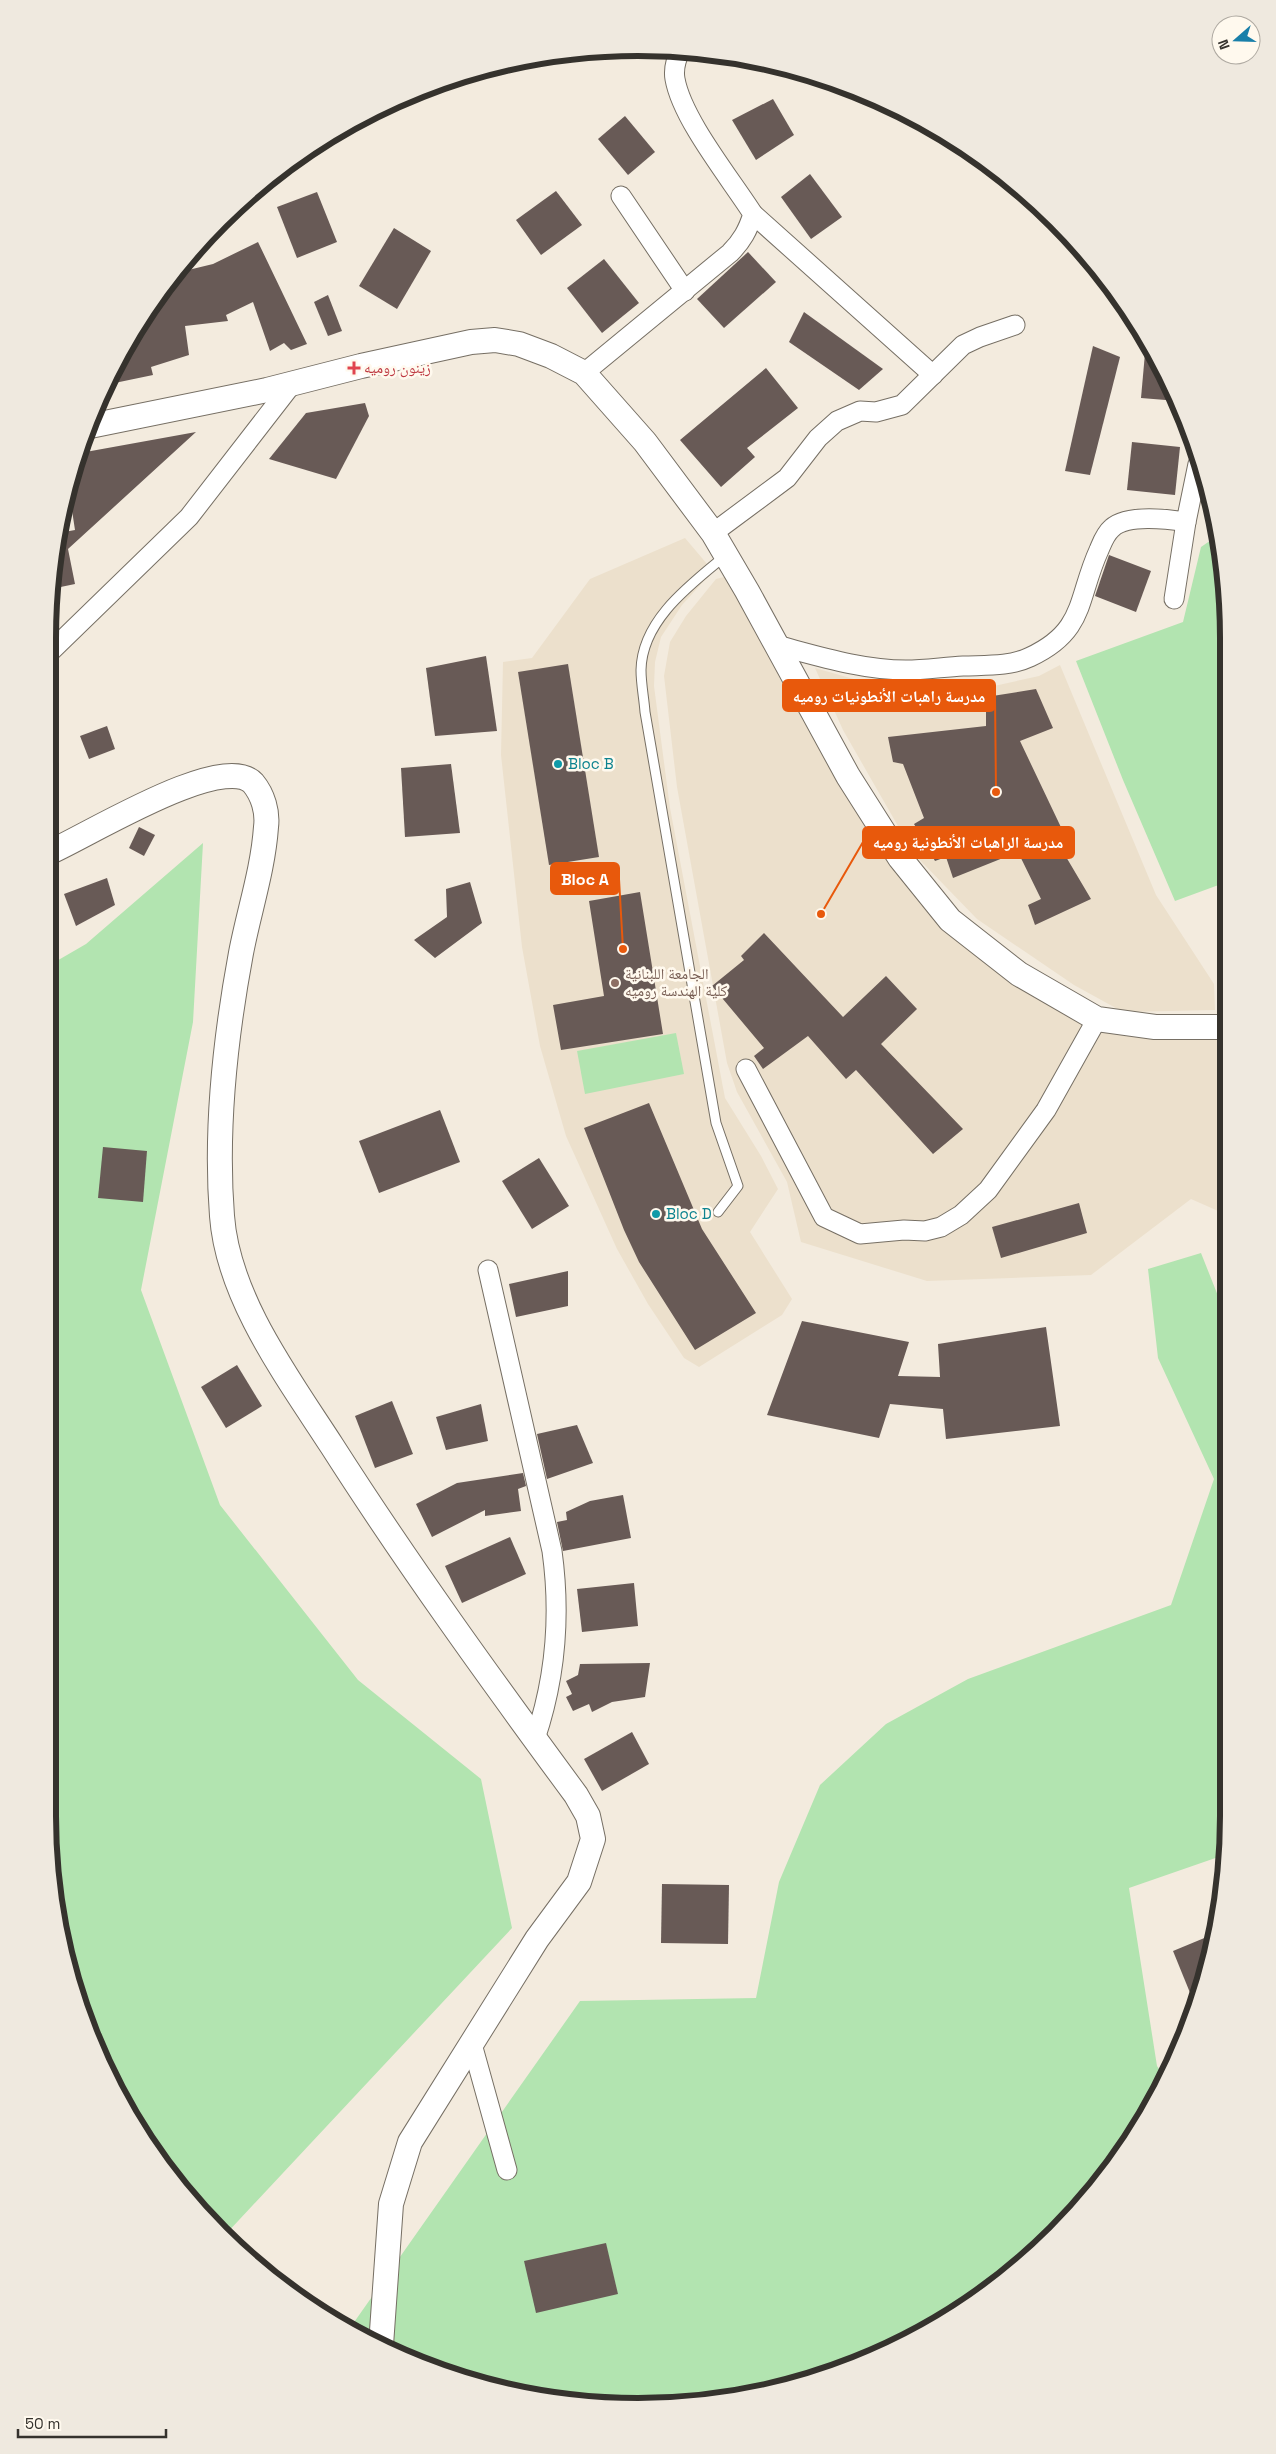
<svg xmlns="http://www.w3.org/2000/svg" width="1276" height="2454" font-family="'Space Grotesk','Noto Naskh Arabic',sans-serif">
  <style>
    .built { fill: #ece0cc }
    .green { fill: #b2e4b0 }
    .building { fill: #685a56 }
    .lines { fill: none; stroke-linecap: round; stroke-linejoin: round }
    .service-casing { stroke: #766f64; stroke-width: 11 }
    .minor-casing { stroke: #766f64; stroke-width: 21 }
    .tertiary-casing { stroke: #766f64; stroke-width: 26 }
    .service { stroke: #fff; stroke-width: 9 }
    .minor { stroke: #fff; stroke-width: 19 }
    .tertiary { stroke: #fff; stroke-width: 24 }
    .health-dot { fill: #e0444e; stroke: #fff9ee; stroke-width: 2 }
    .culture-dot { fill: #0f9aa8; stroke: #fff9ee; stroke-width: 2 }
    .education-dot { fill: #8d6e63; stroke: #fff9ee; stroke-width: 2 }
    .labels { text-anchor: middle; stroke-width: 5; stroke-linejoin: round; paint-order: stroke }
    .health-label { font-size: 15px; fill: #be3a42; stroke: #fff9ee; text-anchor: start }
    .culture-label { font-size: 15px; fill: #0d838f; stroke: #fff9ee; text-anchor: start }
    .education-label { font-size: 15px; fill: #785e54; stroke: #fff9ee; text-anchor: start }
    .rim { fill: none; stroke: #35322d; stroke-width: 6 }
    .leader { fill: none; stroke: #e8590c; stroke-width: 2 }
    .callout-dot { fill: #e8590c; stroke: #fff9ee; stroke-width: 2 }
    .callout { fill: #e8590c; stroke: #e8590c; stroke-width: 2 }
    .callout-label { font-size: 16px; text-anchor: middle; font-weight: bold; fill: #fff }
  </style>
  <rect width="100%" height="100%" fill="#f3ebde"/>
  <!-- built -->
  <g class="built">
    <polygon points="685,538 713,571 682,605 661,637 655,662 654,686 670,808 725,1098 761,1156 778,1189 750,1232 792,1299 782,1315 699,1367 684,1358 648,1304 617,1249 566,1136 540,1046 522,947 501,755 503,662 532,658 590,579"/>
    <polygon points="728,576 923,896 1096,1025 1225,1032 1225,1214 1191,1199 1091,1275 927,1281 801,1242 787,1182 737,1092 727,1063 677,787 664,676 670,642 686,616 716,579"/>
    <polygon points="1060,665 1156,895 1214,984 1215,1010 1123,1012 1074,985 977,919 914,854 843,730 815,668 878,686 936,691 985,688 1039,676"/>
  </g>
  <!-- green -->
  <g class="green">
    <polygon points="1217,536 1223,561 1224,883 1175,901 1123,780 1076,661 1183,622 1201,547"/>
    <polygon points="203,843 193,1022 141,1290 220,1505 358,1680 481,1779 512,1928 225,2235 170,2176 126,2111 79,2006 59,1931 48,1816 48,966 86,944"/>
    <polygon points="676,1033 684,1074 585,1094 577,1051"/>
    <polygon points="1201,1253 1226,1316 1227,1854 1129,1888 1157,2066 1166,2079 1107,2175 1055,2234 966,2307 899,2346 791,2386 677,2405 599,2405 485,2386 412,2361 350,2328 580,2001 756,1998 779,1882 820,1785 886,1724 968,1679 1171,1605 1214,1479 1158,1358 1148,1269"/>
  </g>
  <!-- building -->
  <g class="building">
    <polygon points="773,99 794,135 756,160 732,120"/>
    <polygon points="625,116 655,152 628,175 598,139"/>
    <polygon points="810,174 842,217 811,239 781,197"/>
    <polygon points="556,191 582,225 541,255 516,220"/>
    <polygon points="317,192 337,242 297,258 277,207"/>
    <polygon points="394,228 431,251 397,309 359,286"/>
    <polygon points="258,242 307,344 291,350 284,343 270,351 253,302 226,315 228,321 185,326 189,355 151,367 153,375 105,385 146,316 180,272 213,264"/>
    <polygon points="748,252 776,282 724,328 697,299"/>
    <polygon points="604,259 639,303 602,333 567,288"/>
    <polygon points="328,295 342,331 328,336 314,302"/>
    <polygon points="804,312 883,369 859,390 789,342"/>
    <polygon points="1146,342 1178,401 1141,398"/>
    <polygon points="1093,346 1120,357 1090,475 1065,471"/>
    <polygon points="766,368 798,408 747,448 755,457 721,487 680,440"/>
    <polygon points="365,403 369,416 336,479 269,459 306,413"/>
    <polygon points="196,432 68,549 75,584 51,589 61,524 64,532 75,530 68,484 80,453"/>
    <polygon points="1132,442 1180,447 1175,495 1127,490"/>
    <polygon points="1109,555 1151,571 1136,612 1095,596"/>
    <polygon points="486,656 497,731 435,736 426,668"/>
    <polygon points="568,664 599,857 549,865 518,672"/>
    <polygon points="1036,689 1053,728 1020,741 1068,842 1059,845 1091,899 1035,925 1028,905 1041,899 1018,852 953,878 946,857 935,861 914,824 924,818 903,764 893,762 888,737 986,726 986,697"/>
    <polygon points="107,726 115,749 89,759 80,736"/>
    <polygon points="451,764 460,833 405,837 401,768"/>
    <polygon points="139,827 155,835 144,856 129,848"/>
    <polygon points="107,878 115,905 76,926 64,894"/>
    <polygon points="470,882 482,923 435,958 414,940 447,917 446,889"/>
    <polygon points="640,892 663,1034 561,1050 553,1005 604,996 589,901"/>
    <polygon points="764,933 843,1017 886,976 917,1009 881,1044 963,1129 933,1154 856,1070 846,1079 808,1036 763,1069 754,1056 764,1048 712,986 744,960 741,956"/>
    <polygon points="649,1103 702,1229 756,1313 695,1350 639,1262 624,1230 584,1128"/>
    <polygon points="440,1110 460,1162 379,1193 359,1141"/>
    <polygon points="103,1147 147,1151 143,1202 98,1198"/>
    <polygon points="539,1158 569,1206 532,1229 502,1181"/>
    <polygon points="1079,1203 1087,1233 1001,1258 992,1227"/>
    <polygon points="568,1271 568,1306 516,1317 509,1284"/>
    <polygon points="802,1321 909,1342 898,1376 940,1377 938,1344 1046,1327 1060,1426 946,1439 943,1409 890,1404 879,1438 767,1415"/>
    <polygon points="237,1365 262,1406 226,1428 201,1387"/>
    <polygon points="392,1401 413,1454 375,1468 355,1416"/>
    <polygon points="481,1404 488,1441 446,1450 436,1417"/>
    <polygon points="577,1425 593,1463 547,1479 537,1434"/>
    <polygon points="523,1473 526,1486 518,1489 521,1511 485,1516 485,1510 432,1537 416,1504 457,1483"/>
    <polygon points="623,1495 631,1538 563,1551 557,1522 567,1520 566,1512 590,1501"/>
    <polygon points="510,1537 526,1574 462,1603 445,1566"/>
    <polygon points="634,1583 638,1626 582,1632 577,1589"/>
    <polygon points="650,1663 645,1697 612,1702 592,1712 589,1704 573,1711 566,1697 572,1694 566,1681 578,1675 580,1664"/>
    <polygon points="632,1732 649,1764 602,1791 584,1759"/>
    <polygon points="662,1884 729,1885 728,1944 661,1943"/>
    <polygon points="1214,1934 1208,1969 1195,2005 1173,1951"/>
    <polygon points="606,2243 618,2294 536,2313 524,2261"/>
  </g>
  <g class="lines">
    <!-- service casing -->
    <g class="service-casing">
      <path id="service" d="M 718,1212 L 738,1186 L 716,1123 L 645,712 C 644,698 641,684 641,670 C 642,620 690,585 725,556"/>
    </g>
    <!-- minor casing -->
    <g class="minor-casing">
      <g id="minor">
        <polyline points="621,196 685,291"/>
        <polyline points="753,214 933,375"/>
        <path d="M 584,373 L 730,253 C 742,241 748,230 753,214 C 730,178 682,119 675,79 C 673,68 676,59 681,49"/>
        <polyline points="713,533 787,478 818,438 837,421 860,411 876,412 902,405 963,345 980,337 1015,325"/>
        <polyline points="1174,599 1186,522"/>
        <path d="M 776,645 C 818,656 862,670 906,670 C 924,670 944,667 963,666 C 985,665 1009,667 1030,657 C 1086,631 1077,598 1099,550 C 1102,543 1105,534 1112,528 C 1127,514 1167,519 1186,522 L 1198,464"/>
        <polyline points="49,653 189,517 292,384"/>
        <polyline points="746,1069 824,1217 860,1234 904,1230 925,1231 941,1227 961,1215 988,1190 1046,1110 1097,1019"/>
        <path d="M 488,1270 L 552,1551 C 561,1616 556,1677 535,1739"/>
        <polyline points="472,2044 507,2170"/>
      </g>
    </g>
    <!-- tertiary casing -->
    <g class="tertiary-casing">
      <g id="tertiary">
        <polyline points="90,426 267,390 361,366 471,342 495,340 519,344 551,356 584,373 645,442 713,533 747,591 848,776 900,858 950,920 1019,974 1097,1019 1155,1027 1225,1027"/>
        <path d="M 48,853 C 84,838 222,751 253,783 C 263,795 268,812 266,827 C 263,870 249,911 241,953 C 225,1039 215,1128 222,1216 C 228,1298 288,1378 332,1446 C 408,1565 492,1681 576,1795 L 588,1816 L 593,1839 L 579,1882 L 537,1939 L 410,2142 L 391,2204 L 381,2345"/>
      </g>
    </g>
    <!-- service -->
    <use href="#service" class="service"/>
    <!-- minor -->
    <use href="#minor" class="minor"/>
    <!-- tertiary -->
    <use href="#tertiary" class="tertiary"/>
  </g>
  <!-- markers -->
  <path class="health-dot" d="M351.5 360.5h5v5h5v5h-5v5h-5v-5h-5v-5h5z"/>
  <g class="culture-dot">
    <circle cx="558" cy="764" r="5"/>
    <circle cx="656" cy="1214" r="5"/>
  </g>
  <circle class="education-dot" cx="615" cy="983" r="5"/>
  <g class="labels">
    <!-- health labels -->
    <g class="health-label">
      <text x="364" y="373">زينون روميه</text>
    </g>
    <!-- culture labels -->
    <g class="culture-label">
      <text x="568" y="769">Bloc B</text>
      <text x="666" y="1219">Bloc D</text>
    </g>
    <!-- education labels -->
    <g class="education-label">
      <text x="625" y="979">الجامعة اللبنانية<tspan x="625" dy="17">كلية الهندسة روميه</tspan></text>
    </g>
  </g>
  <!-- crop -->
  <path d="M0 0H1276V2454H0ZM638 56H638A582 582 0 0 1 1220 638V1816A582 582 0 0 1 638 2398H638A582 582 0 0 1 56 1816V638A582 582 0 0 1 638 56Z" fill="#efe9df" fill-rule="evenodd"/>
  <path class="rim" d="M638 56H638A582 582 0 0 1 1220 638V1816A582 582 0 0 1 638 2398H638A582 582 0 0 1 56 1816V638A582 582 0 0 1 638 56Z"/>
  <!-- callouts -->
  <path class="leader" d="M996 792L995 696M821 914L863 842M623 949L619 879"/>
  <g class="callout-dot">
    <circle cx="996" cy="792" r="5"/>
    <circle cx="821" cy="914" r="5"/>
    <circle cx="623" cy="949" r="5"/>
  </g>
  <g class="callout">
    <rect x="783" y="680" width="212" height="31" rx="5"/>
    <rect x="863" y="827" width="211" height="31" rx="5"/>
    <rect x="551" y="863" width="68" height="31" rx="5"/>
  </g>
  <g class="callout-label">
    <text x="889" y="702">مدرسة راهبات الأنطونيات روميه</text>
    <text x="968" y="848">مدرسة الراهبات الأنطونية روميه</text>
    <text x="585" y="885">Bloc A</text>
  </g>
  <!-- north arrow -->
  <g transform="translate(1236 40) rotate(250)"><circle r="24" fill="#fff9ee" stroke="#aea9a1"/>
  <path d="M0-4L9 19L0 12L-9 19Z" fill="#197fa9"/>
  <text y="-8" font-size="14" font-weight="bold" text-anchor="middle" fill="#35322d">N</text>
  </g>
  <!-- scale -->
  <path d="M18 2429v8h148v-8" fill="none" stroke="#35322d" stroke-width="2.5"/>
  <text x="25" y="2429" font-size="15" fill="#35322d" stroke="#fff9ee" stroke-width="4" paint-order="stroke">50 m</text>
</svg>
